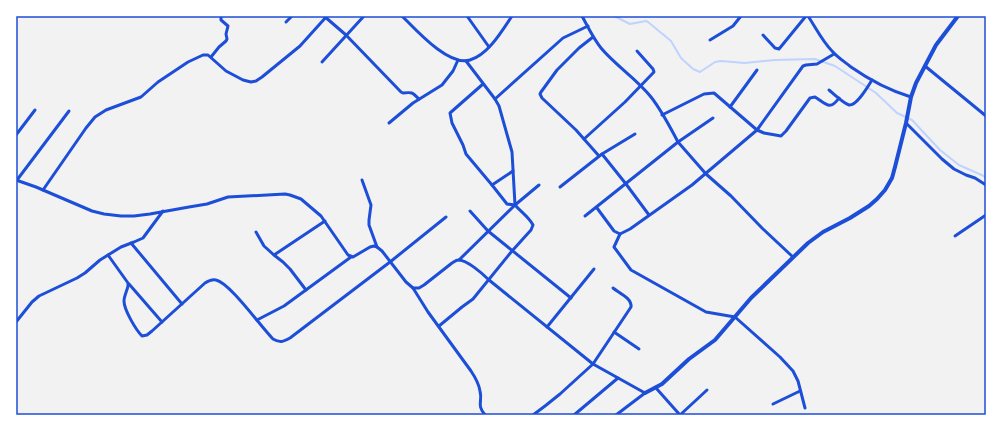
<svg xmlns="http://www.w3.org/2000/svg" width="1002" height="431" font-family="Raleway,sans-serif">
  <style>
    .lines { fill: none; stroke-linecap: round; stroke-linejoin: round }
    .stream { stroke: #bfd3fe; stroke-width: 2 }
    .minor { stroke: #1d4ed8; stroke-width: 3 }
    .tertiary { stroke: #1d4ed8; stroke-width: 4 }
    .neatline { fill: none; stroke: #1d4ed8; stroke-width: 1.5 }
  </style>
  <rect width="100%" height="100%" fill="#f2f2f2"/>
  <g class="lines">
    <!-- stream -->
    <polyline class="stream" points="614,16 630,24 646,21 648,22 671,41 681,58 693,69 700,72 715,62 721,61 745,63 775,60 815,59 835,66 876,93 897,113 912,120 940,150 959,165 986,177"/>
    <!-- minor -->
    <g class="minor">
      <path d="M 324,16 L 346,35 L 401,92 L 403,93 C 412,92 412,92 419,99"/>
      <path d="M 402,16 C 416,30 449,67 470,60 C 488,55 502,31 512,16"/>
      <polyline points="467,16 489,47"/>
      <path d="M 582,16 C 588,27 593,38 601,48 C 616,66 637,79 651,97 C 662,111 670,127 678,142 L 585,216"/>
      <path d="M 808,16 C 816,28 822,41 832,51 C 838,58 845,62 851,67 C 871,81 888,90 911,97"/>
      <polyline points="286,22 292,16"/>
      <polyline points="763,35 775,48 779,49 806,16"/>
      <polyline points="593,37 579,48 557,70 541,92 540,94 542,98 576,130 599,156"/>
      <polyline points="710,40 733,26 741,16"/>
      <polyline points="211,57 219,47 226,41 227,39 226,34 228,26 221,20 221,16"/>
      <polyline points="322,62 364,16"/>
      <polyline points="925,66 986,116"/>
      <polyline points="483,84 450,113 452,123 463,145 466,154 492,185"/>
      <path d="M 829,90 C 834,94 843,103 849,105 C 857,106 868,86 872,80"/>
      <polyline points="495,99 563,38 588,26"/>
      <polyline points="730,107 757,70"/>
      <path d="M 662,115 L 704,94 L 714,93 L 757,130 L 764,133 L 781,136 L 786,131 L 810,98 L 815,97 C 826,104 830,111 839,98"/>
      <polyline points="713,118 678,142 706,174 731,196 762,228 793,257"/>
      <polyline points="389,123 413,103 442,85 453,71 458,60"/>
      <polyline points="906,123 942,159 954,169 966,175 975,178 986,185"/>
      <polyline points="16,135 35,110"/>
      <polyline points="584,139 625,102 654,72 653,69 637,51"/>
      <polyline points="602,154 626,184 649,215"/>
      <polyline points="513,171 492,185 507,204 515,205"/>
      <path d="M 16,180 L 36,187 L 92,211 L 104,214 L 121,216 L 134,216 L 150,214 L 189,207 L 207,204 L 228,197 L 285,194 L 290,195 L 301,199 L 321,216 L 348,255 L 353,257 L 370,247 L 374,246 L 377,247 L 382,251 L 406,282 L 413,288 L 419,288 L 424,285 L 452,263 C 454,262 456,260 458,260 C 466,259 483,274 489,280 L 593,364 L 645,393 L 616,415"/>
      <polyline points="17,180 69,111"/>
      <polyline points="362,180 371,205 369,220 369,225 377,247"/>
      <polyline points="560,187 602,154 635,134"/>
      <polyline points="43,190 86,128 95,117 106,110 141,97 158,82 188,62 203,55 208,55 226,71 243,80 251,82 256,81 262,77 300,46 327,16"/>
      <polyline points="597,208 614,231 620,234 630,229 692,185 757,130 803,66 806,65 817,64 834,54"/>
      <polyline points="470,211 488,231 571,298"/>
      <polyline points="256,232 264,246 274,255 283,262 290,269 306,290"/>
      <polyline points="620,234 614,247 631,270 706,312 735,317 780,357 793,371 798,381 805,408"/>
      <polyline points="955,236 986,215"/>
      <polyline points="131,243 182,304"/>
      <path d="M 108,255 L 128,283 L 128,286 C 127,291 124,296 124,301 C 124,310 136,330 142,336 L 147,335 L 152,331 L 205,283 C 208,281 212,279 216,280 C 230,283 261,327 273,339 C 280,343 283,342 290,338 L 390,262 L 446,217"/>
      <polyline points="274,255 325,221"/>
      <polyline points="459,260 515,205 539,185"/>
      <polyline points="129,284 162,322"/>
      <path d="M 413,288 L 428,312 L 471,371 C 475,377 479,384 480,391 C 483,402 476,404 485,415"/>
      <polyline points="257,320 284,306 351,257"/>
      <polyline points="16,322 32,302 39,296 77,278 85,273 100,260 121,247 134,242 143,238 163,211"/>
      <path d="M 439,326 L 462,307 L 473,299 L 512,251 L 531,230 L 533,225 C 529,217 521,212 515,205 L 512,152 L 499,106 L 495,99 L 466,61"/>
      <polyline points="547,327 594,269"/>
      <polyline points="614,332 639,349"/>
      <polyline points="656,388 680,415"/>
      <polyline points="773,404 800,391"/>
      <path d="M 533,415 L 545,406 L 560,394 L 593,364 L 631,307 C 632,298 619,293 613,288"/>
      <polyline points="574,415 618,378"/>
      <polyline points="680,415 707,390"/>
    </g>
    <!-- tertiary -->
    <polyline class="tertiary" points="645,393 662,384 689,359 715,340 751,298 808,243 823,232 850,218 869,206 877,199 885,190 892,178 895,167 906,123 911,97 916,83 936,45 958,16"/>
  </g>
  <!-- border -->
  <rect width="1002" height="431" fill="none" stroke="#ffffff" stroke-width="34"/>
  <rect x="17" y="17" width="968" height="397" class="neatline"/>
</svg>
